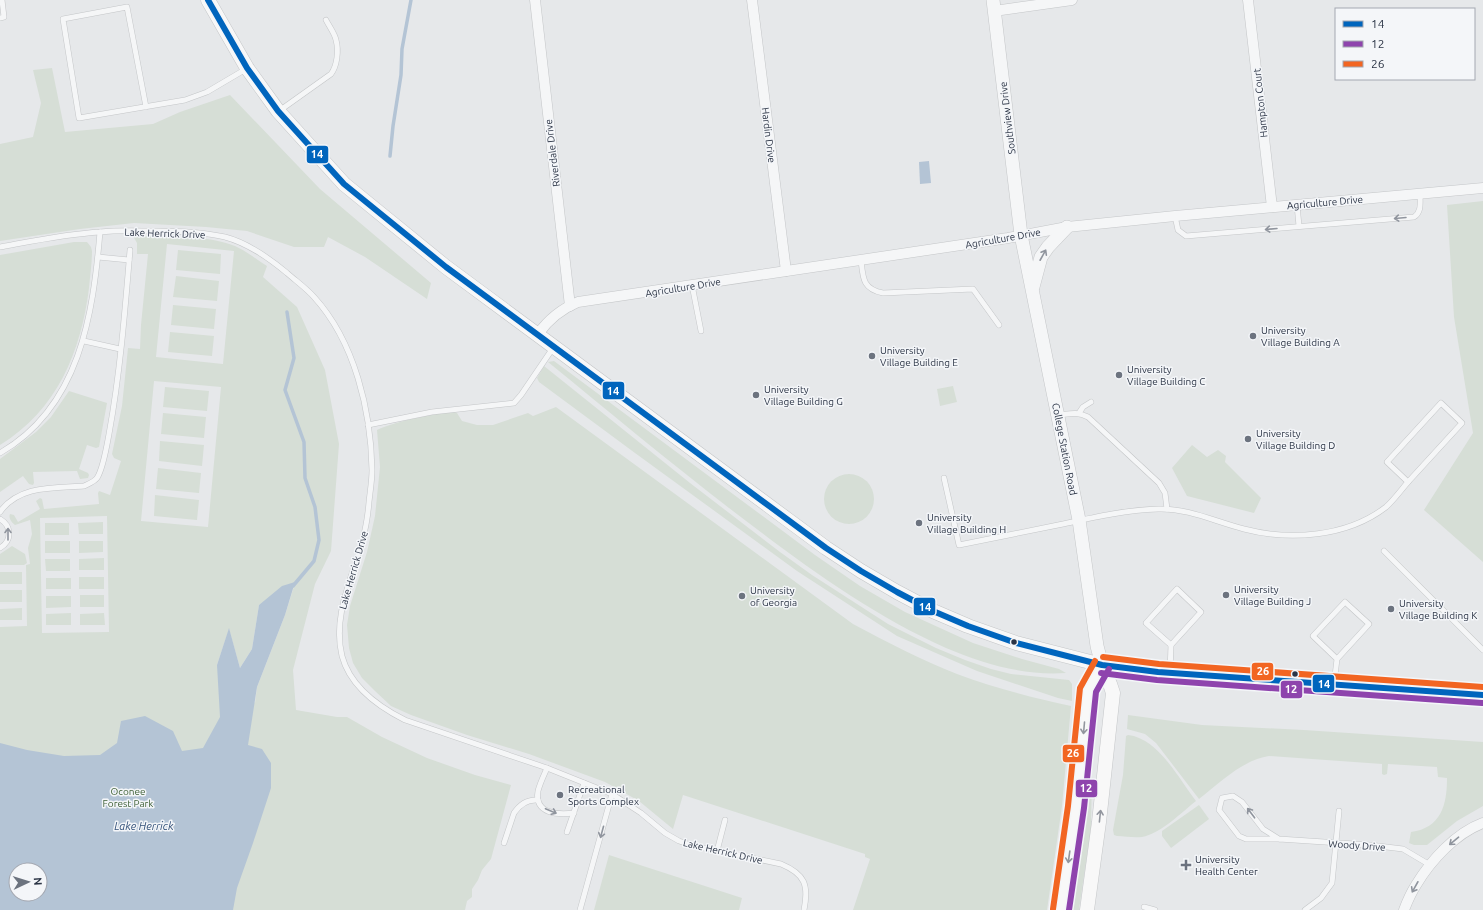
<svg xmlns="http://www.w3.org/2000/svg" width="1483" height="910" font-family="Ubuntu,sans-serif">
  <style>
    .green { fill: #d6ded6; fill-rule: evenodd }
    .water { fill: #b4c4d5; fill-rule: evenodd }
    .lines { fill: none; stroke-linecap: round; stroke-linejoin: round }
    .stream { stroke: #b4c4d5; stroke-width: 3.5 }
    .service-casing { stroke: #c4c6c8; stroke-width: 6 }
    .minor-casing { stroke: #c4c6c8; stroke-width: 11 }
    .tertiary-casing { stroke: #c4c6c8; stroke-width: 14 }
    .secondary-casing { stroke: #c4c6c8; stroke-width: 15 }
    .service { stroke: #f5f6f7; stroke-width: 5 }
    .minor { stroke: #f5f6f7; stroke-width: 10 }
    .tertiary { stroke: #f5f6f7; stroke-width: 13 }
    .secondary { stroke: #f8f8f8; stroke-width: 14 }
    .bus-1-casing { stroke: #f4f6f9; stroke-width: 9 }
    .bus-2-casing { stroke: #f4f6f9; stroke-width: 9 }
    .bus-3-casing { stroke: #f4f6f9; stroke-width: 9 }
    .bus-1 { stroke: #0065bd; stroke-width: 6 }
    .bus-2 { stroke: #8e44ad; stroke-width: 6 }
    .bus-3 { stroke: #f26522; stroke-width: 6 }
    .oneway { stroke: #90959e }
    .oneway2 { stroke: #92969e }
    .poi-dot { fill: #6c737f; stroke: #f4f6f9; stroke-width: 1.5 }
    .bus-dot { fill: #2b3445; stroke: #f4f6f9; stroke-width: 1.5 }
    .labels { text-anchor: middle; stroke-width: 3; stroke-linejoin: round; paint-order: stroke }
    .street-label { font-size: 10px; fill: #2b3445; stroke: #f4f6f9 }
    .poi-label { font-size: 10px; fill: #2b3445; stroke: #f4f6f9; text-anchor: start }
    .park-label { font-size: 10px; fill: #3f6138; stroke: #f4f6f9 }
    .water-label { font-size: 11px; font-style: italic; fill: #34527a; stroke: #f4f6f9 }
    .line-badge { stroke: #f4f6f9; stroke-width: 1.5 }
    .badge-label { font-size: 11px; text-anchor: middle; font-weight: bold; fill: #fff }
  </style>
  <rect width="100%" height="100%" fill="#e6e8ea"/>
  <!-- green -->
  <g class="green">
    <polygon points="52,68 65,132 153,124 180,112 230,95 320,189 431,283 427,299 365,257 328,237 324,247 294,247 247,231 206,227 134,223 80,229 0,241 0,144 33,137 41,103 33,70"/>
    <polygon points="1483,201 1483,562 1424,510 1473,433 1454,317 1447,205"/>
    <path d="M 133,236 C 161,236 209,235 235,246 C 246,251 256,259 267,266 L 263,277 L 297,307 L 325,370 L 339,444 L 331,551 L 315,584 L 293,670 L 296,710 L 337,717 L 347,717 L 382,737 L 427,758 L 475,775 L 511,785 L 491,859 L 482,870 L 478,880 L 472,889 L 472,897 L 467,901 L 465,910 L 0,910 L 0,627 L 27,626 L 26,565 L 30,564 L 28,548 L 32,534 L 30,520 L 15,525 C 12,523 8,518 10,514 L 14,515 L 18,522 L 40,509 L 36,501 L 40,498 L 42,499 L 44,509 L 99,504 L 98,493 L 99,491 L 110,495 L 121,461 L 114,458 L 112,454 L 122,406 L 128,348 L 140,349 L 141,325 L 148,254 L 137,254 L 137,243 ZM 167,244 L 234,251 L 223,364 L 156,357 ZM 154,381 L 221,387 L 208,527 L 141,521 ZM 107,516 L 109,632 L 42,633 L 40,518 ZM 295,583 L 285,615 L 257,687 L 255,703 L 217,665 L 229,629 L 240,668 L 252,649 L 259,605 ZM 16,870 L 40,870 L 40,894 L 16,894 Z"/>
    <path d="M 74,242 L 87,242 L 91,247 L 92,251 C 92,264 90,276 89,288 C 81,352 57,410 0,445 L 0,255 Z"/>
    <polygon points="178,250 221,254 220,274 176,270"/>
    <polygon points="176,276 219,281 217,301 173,297"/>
    <polygon points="173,305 216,309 214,329 171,325"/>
    <polygon points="170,332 214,336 212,356 168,352"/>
    <path d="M 554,361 L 815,555 L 860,586 L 905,612 L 973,643 L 1022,659 L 1059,669 L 1066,673 C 1024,676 984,664 946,648 C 867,613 797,560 729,508 C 667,460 608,411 548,362 Z"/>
    <polygon points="544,366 690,483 780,552 812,575 888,624 936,648 965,660 991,669 1011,674 1069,680 1072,684 1072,701 1058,698 977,671 897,636 797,571 635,453 539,382 537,378"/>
    <polygon points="953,386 957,402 940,406 937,389"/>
    <polygon points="165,387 209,391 207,411 163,407"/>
    <polygon points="69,391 107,403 99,447 96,448 87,445 79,469 88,473 89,475 88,478 80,479 77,471 33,472 34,483 33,485 29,484 23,476 0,492 0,459 36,432 51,417"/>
    <path d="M 556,407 L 853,624 C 887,642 921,660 957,674 C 995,688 1033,698 1071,706 L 1062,806 L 1047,910 L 853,910 L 870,859 L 865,857 L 865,854 L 683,795 L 673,829 L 639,801 L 605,782 L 529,754 L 467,735 L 411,715 L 391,706 L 375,691 L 362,678 L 353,663 L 349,648 L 347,625 L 350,606 L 367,552 L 375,516 L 380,467 L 377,430 C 393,422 435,413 454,412 L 457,413 L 462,421 L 477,425 L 493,425 L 528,413 L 533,416 Z"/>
    <polygon points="163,413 206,417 204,438 161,434"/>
    <polygon points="160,441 204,445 202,466 159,461"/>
    <polygon points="1192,445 1207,457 1218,450 1226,456 1225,462 1261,498 1254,513 1187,496 1172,468"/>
    <polygon points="158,468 201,473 199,493 156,489"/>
    <circle cx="849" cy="499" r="25"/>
    <polygon points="155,495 199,500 197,520 154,516"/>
    <polygon points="103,522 103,534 79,534 78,523"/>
    <rect x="45" y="523" width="24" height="12"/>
    <rect x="45" y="541" width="25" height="12"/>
    <polygon points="79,541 103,541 103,552 79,553"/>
    <polygon points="12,546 25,554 27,563 24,565 0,565 0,554"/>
    <polygon points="104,558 104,570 79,570 79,559"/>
    <polygon points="45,559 70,559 70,571 46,571"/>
    <rect x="0" y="572" width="22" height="12"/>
    <rect x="79" y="577" width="25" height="12"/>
    <rect x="46" y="578" width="25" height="11"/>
    <rect x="0" y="590" width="22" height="12"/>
    <rect x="80" y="595" width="24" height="12"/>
    <polygon points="46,596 71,596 71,607 46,608"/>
    <polygon points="22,608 22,620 0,620 0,609"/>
    <polygon points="71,613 71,625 46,625 46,614"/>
    <polygon points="104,613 105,625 80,625 80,614"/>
    <path d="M 1128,715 L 1202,725 L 1304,730 L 1483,742 L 1483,806 L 1457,821 L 1427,845 L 1414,845 L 1409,843 L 1411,832 C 1441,828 1447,805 1447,778 L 1438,777 L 1437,767 L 1388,764 L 1387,774 L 1384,775 L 1382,774 L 1382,764 L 1269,756 C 1242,760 1220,783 1199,799 L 1156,743 L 1145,734 L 1127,729 Z"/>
    <polygon points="1092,720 1097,721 1092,771 1091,828 1079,910 1070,910 1082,817"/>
    <path d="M 1128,735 C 1158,738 1179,779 1196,801 C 1181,813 1160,834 1142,837 C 1133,838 1125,836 1117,836 L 1114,835 L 1113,830 L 1123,775 L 1126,736 Z"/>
    <polygon points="1199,805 1209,819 1171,848 1162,836 1162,831"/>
    <polygon points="609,855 742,898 739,910 594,910"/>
  </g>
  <!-- water -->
  <g class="water">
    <polygon points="929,161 931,183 920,184 919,162"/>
    <path d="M 295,582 L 285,615 L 257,687 L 248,745 L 262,749 L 271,763 L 271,788 L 253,843 L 237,888 L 233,910 L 0,910 L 0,743 L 27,750 L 64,756 L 100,755 L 117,743 L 121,721 L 145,716 L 173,731 L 182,751 L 203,748 L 220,717 L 217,665 L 229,628 L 240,668 L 252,649 L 259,605 L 282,586 ZM 16,870 L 40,870 L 40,894 L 16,894 Z"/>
  </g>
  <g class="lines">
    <!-- stream -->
    <g class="stream">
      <polyline points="390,156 393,126 401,75 402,49 411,0"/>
      <polyline points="287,312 294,358 285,390 304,442 305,478 315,507 319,540 314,561 293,586"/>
    </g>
    <!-- service casing -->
    <g class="service-casing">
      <g id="service">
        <polyline points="0,18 4,17 2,0"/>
        <polyline points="146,107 127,7 63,19 79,118 185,100 207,92 246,69"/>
        <path d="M 279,111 L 331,74 C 337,66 339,51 336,40 C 335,34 329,26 326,20"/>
        <polyline points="1297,205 1299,226"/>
        <path d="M 1175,216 L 1178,230 L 1186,236 L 1414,217 C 1422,212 1420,202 1420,194"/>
        <path d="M 0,247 C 33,241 66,234 100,232 C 118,230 138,231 156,231 C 179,231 202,232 225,237 C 248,243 269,258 287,273 C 296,281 306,288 314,297 C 355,342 371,411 372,470 C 372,481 370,492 369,502 C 368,514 366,527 363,538 C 353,577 332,615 342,656 C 350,686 379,707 405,720 L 547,768 L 612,794 L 641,813 L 665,833 L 679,841 L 694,846 L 781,864 C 805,874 809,885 804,910"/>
        <polyline points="98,257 129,260"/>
        <path d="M 861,260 C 863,277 862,289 883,293 L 973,289 L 999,325"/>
        <polyline points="692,285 701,331"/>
        <polyline points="84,341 120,349"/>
        <polygon points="1441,403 1462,423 1408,482 1387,462"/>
        <polyline points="1079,413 1083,407 1091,402"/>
        <path d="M 1058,415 C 1069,414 1077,411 1088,417 L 1159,483 L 1165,493 L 1167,509"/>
        <polyline points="368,425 432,412 514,403 521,395 553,348"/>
        <path d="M 0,453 C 80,407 93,315 100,232"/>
        <path d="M 944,478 L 959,545 C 993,538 1028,531 1063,524 C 1095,517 1126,510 1158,509 C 1188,508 1216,522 1244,529 C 1290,541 1347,537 1386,507 C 1394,500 1401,490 1408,482"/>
        <path d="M 0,512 C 19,485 54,488 84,486 C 88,484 94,482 97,478 C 103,469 107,445 109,434 C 120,374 125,311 130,250"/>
        <path d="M 0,519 C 12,526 12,541 0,548"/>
        <polyline points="1384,551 1483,650"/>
        <polygon points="1177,589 1201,612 1171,645 1146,623"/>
        <polyline points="1170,672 1171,645"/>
        <polyline points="1334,684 1337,659 1369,624 1345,602 1313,636 1337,659"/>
        <path d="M 547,768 C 544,775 540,783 538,791 C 534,814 558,815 574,813"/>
        <polyline points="567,832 584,783"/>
        <polyline points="1279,839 1263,829 1242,802 1233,796 1222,798 1219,810 1239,836 1246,839 1279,839 1370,845 1403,849 1430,865"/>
        <path d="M 504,843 L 514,813 C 520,804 527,799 538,800"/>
        <polyline points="717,851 725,820"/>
        <polyline points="1144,907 1155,910"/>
        <polyline points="580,910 612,794"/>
        <polyline points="1305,910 1321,898 1332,883 1339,811"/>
      </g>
    </g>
    <!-- minor casing -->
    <g class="minor-casing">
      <g id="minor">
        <polyline points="535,0 570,306"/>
        <polyline points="752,0 786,271"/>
        <polyline points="1248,0 1272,207"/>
        <polyline points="994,11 1072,0"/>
        <path d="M 538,334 C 548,320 561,309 578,302 L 1008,238 L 1067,227 L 1175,216 L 1483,188"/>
        <path d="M 1404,910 C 1407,902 1411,893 1416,885 C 1431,860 1456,833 1483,823"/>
      </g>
    </g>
    <!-- tertiary casing -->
    <g class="tertiary-casing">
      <g id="tertiary">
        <polyline points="993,0 1021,235 1079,520 1097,646 1102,665"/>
        <polyline points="1033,287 1041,257 1048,247 1067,227"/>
      </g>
    </g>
    <!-- secondary casing -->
    <g class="secondary-casing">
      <g id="secondary">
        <polyline points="208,0 247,68 278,111 344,184 446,267 826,548 861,571 897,592 933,611 968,626 1016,643 1102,665 1158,672 1483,695"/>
        <polyline points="1061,910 1076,807 1088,690 1102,665"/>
        <polyline points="1087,910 1099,822 1113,693 1110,684 1102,665"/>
      </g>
    </g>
    <!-- service -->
    <use href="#service" class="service"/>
    <!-- minor -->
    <use href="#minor" class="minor"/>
    <!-- tertiary -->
    <use href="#tertiary" class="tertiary"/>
    <!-- secondary -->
    <use href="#secondary" class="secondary"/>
    <!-- bus-1 casing -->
    <g class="bus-1-casing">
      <polyline id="bus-1" points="208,0 247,68 278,111 344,184 446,267 826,548 861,571 897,592 933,611 968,626 1016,643 1102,665 1158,672 1483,695"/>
    </g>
    <!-- bus-2 casing -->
    <g class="bus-2-casing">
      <g id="bus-2">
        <polyline points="1101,673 1157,680 1482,703"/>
        <polyline points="1069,910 1084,808 1096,692 1109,669"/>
      </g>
    </g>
    <!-- bus-3 casing -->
    <g class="bus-3-casing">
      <g id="bus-3">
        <polyline points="1103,657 1159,664 1483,687"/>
        <polyline points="1053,909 1068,806 1080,688 1095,661"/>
      </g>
    </g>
    <!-- bus-1 -->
    <use href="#bus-1" class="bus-1"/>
    <!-- bus-2 -->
    <use href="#bus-2" class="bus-2"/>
    <!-- bus-3 -->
    <use href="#bus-3" class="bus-3"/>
  </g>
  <!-- one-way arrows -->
  <defs><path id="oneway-shaft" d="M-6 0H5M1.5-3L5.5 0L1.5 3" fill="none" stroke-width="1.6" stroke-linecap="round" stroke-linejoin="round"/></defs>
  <g class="oneway">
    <use href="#oneway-shaft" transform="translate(1400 218) rotate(175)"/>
    <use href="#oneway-shaft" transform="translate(1271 229) rotate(175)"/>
    <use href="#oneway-shaft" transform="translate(1043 255) rotate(-61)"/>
    <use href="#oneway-shaft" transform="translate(8 534) rotate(-90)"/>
    <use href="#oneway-shaft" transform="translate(551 811) rotate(23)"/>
    <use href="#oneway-shaft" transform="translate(1251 813) rotate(-127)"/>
    <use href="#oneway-shaft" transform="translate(602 832) rotate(105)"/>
    <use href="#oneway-shaft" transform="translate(1454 841) rotate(140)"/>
    <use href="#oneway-shaft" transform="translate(1415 887) rotate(119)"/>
  </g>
  <g class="oneway2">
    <use href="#oneway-shaft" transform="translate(1084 728) rotate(95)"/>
    <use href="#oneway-shaft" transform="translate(1100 816) rotate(-84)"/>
    <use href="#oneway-shaft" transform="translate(1069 857) rotate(98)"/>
  </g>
  <!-- markers -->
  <g class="poi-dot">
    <circle cx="1253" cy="336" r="4"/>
    <circle cx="872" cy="356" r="4"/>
    <circle cx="1119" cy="375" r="4"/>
    <circle cx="756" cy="395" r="4"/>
    <circle cx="1248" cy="439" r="4"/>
    <circle cx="919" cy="523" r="4"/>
    <circle cx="1226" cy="595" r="4"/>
    <circle cx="742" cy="596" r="4"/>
    <circle cx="1391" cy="609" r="4"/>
    <circle cx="560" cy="795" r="4"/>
    <path d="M1184 859h4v4h4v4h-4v4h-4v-4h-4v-4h4z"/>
  </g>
  <g class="bus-dot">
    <circle cx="1014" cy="642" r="3.5"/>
    <circle cx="1295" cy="674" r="3.5"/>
  </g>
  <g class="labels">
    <!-- street labels -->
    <g class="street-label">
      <text transform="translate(1260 103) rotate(-96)" y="4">Hampton Court</text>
      <text transform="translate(1007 118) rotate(-97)" y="4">Southview Drive</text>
      <text transform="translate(769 135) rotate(83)" y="4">Hardin Drive</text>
      <text transform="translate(552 153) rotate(-97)" y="4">Riverdale Drive</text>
      <text transform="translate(1325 202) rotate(-5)" y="4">Agriculture Drive</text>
      <text transform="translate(165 233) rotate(2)" y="4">Lake Herrick Drive</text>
      <text transform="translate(1003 238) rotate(-10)" y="4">Agriculture Drive</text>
      <text transform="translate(683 287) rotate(-9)" y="4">Agriculture Drive</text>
      <text transform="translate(1065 449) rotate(79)" y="4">College Station Road</text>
      <text transform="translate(353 570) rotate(-74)" y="4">Lake Herrick Drive</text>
      <text transform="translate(1357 845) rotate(4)" y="4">Woody Drive</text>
      <text transform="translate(723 851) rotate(13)" y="4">Lake Herrick Drive</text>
    </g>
    <!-- poi labels -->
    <g class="poi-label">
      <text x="1261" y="334">University<tspan x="1261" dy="12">Village Building A</tspan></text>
      <text x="880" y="354">University<tspan x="880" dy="12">Village Building E</tspan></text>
      <text x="1127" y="373">University<tspan x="1127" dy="12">Village Building C</tspan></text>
      <text x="764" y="393">University<tspan x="764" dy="12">Village Building G</tspan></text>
      <text x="1256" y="437">University<tspan x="1256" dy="12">Village Building D</tspan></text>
      <text x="927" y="521">University<tspan x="927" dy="12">Village Building H</tspan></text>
      <text x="1234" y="593">University<tspan x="1234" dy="12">Village Building J</tspan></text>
      <text x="750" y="594">University<tspan x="750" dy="12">of Georgia</tspan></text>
      <text x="1399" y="607">University<tspan x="1399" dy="12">Village Building K</tspan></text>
      <text x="568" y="793">Recreational<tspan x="568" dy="12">Sports Complex</tspan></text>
      <text x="1195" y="863">University<tspan x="1195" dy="12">Health Center</tspan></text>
    </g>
    <!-- park labels -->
    <g class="park-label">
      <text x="128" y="795">Oconee<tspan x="128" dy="12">Forest Park</tspan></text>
    </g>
    <!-- water labels -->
    <g class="water-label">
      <text x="144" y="830">Lake Herrick</text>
    </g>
  </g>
  <g class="line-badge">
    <rect x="306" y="145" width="23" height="19" rx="4" fill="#0065bd"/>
    <rect x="602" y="381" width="23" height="19" rx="4" fill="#0065bd"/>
    <rect x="913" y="597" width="23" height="19" rx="4" fill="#0065bd"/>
    <rect x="1251" y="662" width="23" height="19" rx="4" fill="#f26522"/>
    <rect x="1312" y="674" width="23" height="19" rx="4" fill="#0065bd"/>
    <rect x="1280" y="680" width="23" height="19" rx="4" fill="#8e44ad"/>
    <rect x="1062" y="744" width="23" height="19" rx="4" fill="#f26522"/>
    <rect x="1075" y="779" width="23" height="19" rx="4" fill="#8e44ad"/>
  </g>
  <g class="badge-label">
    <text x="317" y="158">14</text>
    <text x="613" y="395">14</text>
    <text x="925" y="611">14</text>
    <text x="1263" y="675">26</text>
    <text x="1324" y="688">14</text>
    <text x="1291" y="693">12</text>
    <text x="1073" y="757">26</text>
    <text x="1086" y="792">12</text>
  </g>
  <!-- legend -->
  <rect x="1335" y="8" width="140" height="72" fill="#f4f6f9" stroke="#a4a8b1"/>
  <rect x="1343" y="21" width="20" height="6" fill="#0065bd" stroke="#a4a8b1"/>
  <text x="1371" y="28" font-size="12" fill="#2b3445">14</text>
  <rect x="1343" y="41" width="20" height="6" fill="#8e44ad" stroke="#a4a8b1"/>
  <text x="1371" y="48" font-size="12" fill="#2b3445">12</text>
  <rect x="1343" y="61" width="20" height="6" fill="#f26522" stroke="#a4a8b1"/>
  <text x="1371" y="68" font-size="12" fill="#2b3445">26</text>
  <!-- north arrow -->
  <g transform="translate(28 882) rotate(86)"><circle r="19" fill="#f4f6f9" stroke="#a4a8b1"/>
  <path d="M0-3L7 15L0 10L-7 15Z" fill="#6c737f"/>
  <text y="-6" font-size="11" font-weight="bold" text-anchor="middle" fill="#2b3445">N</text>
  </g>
</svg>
